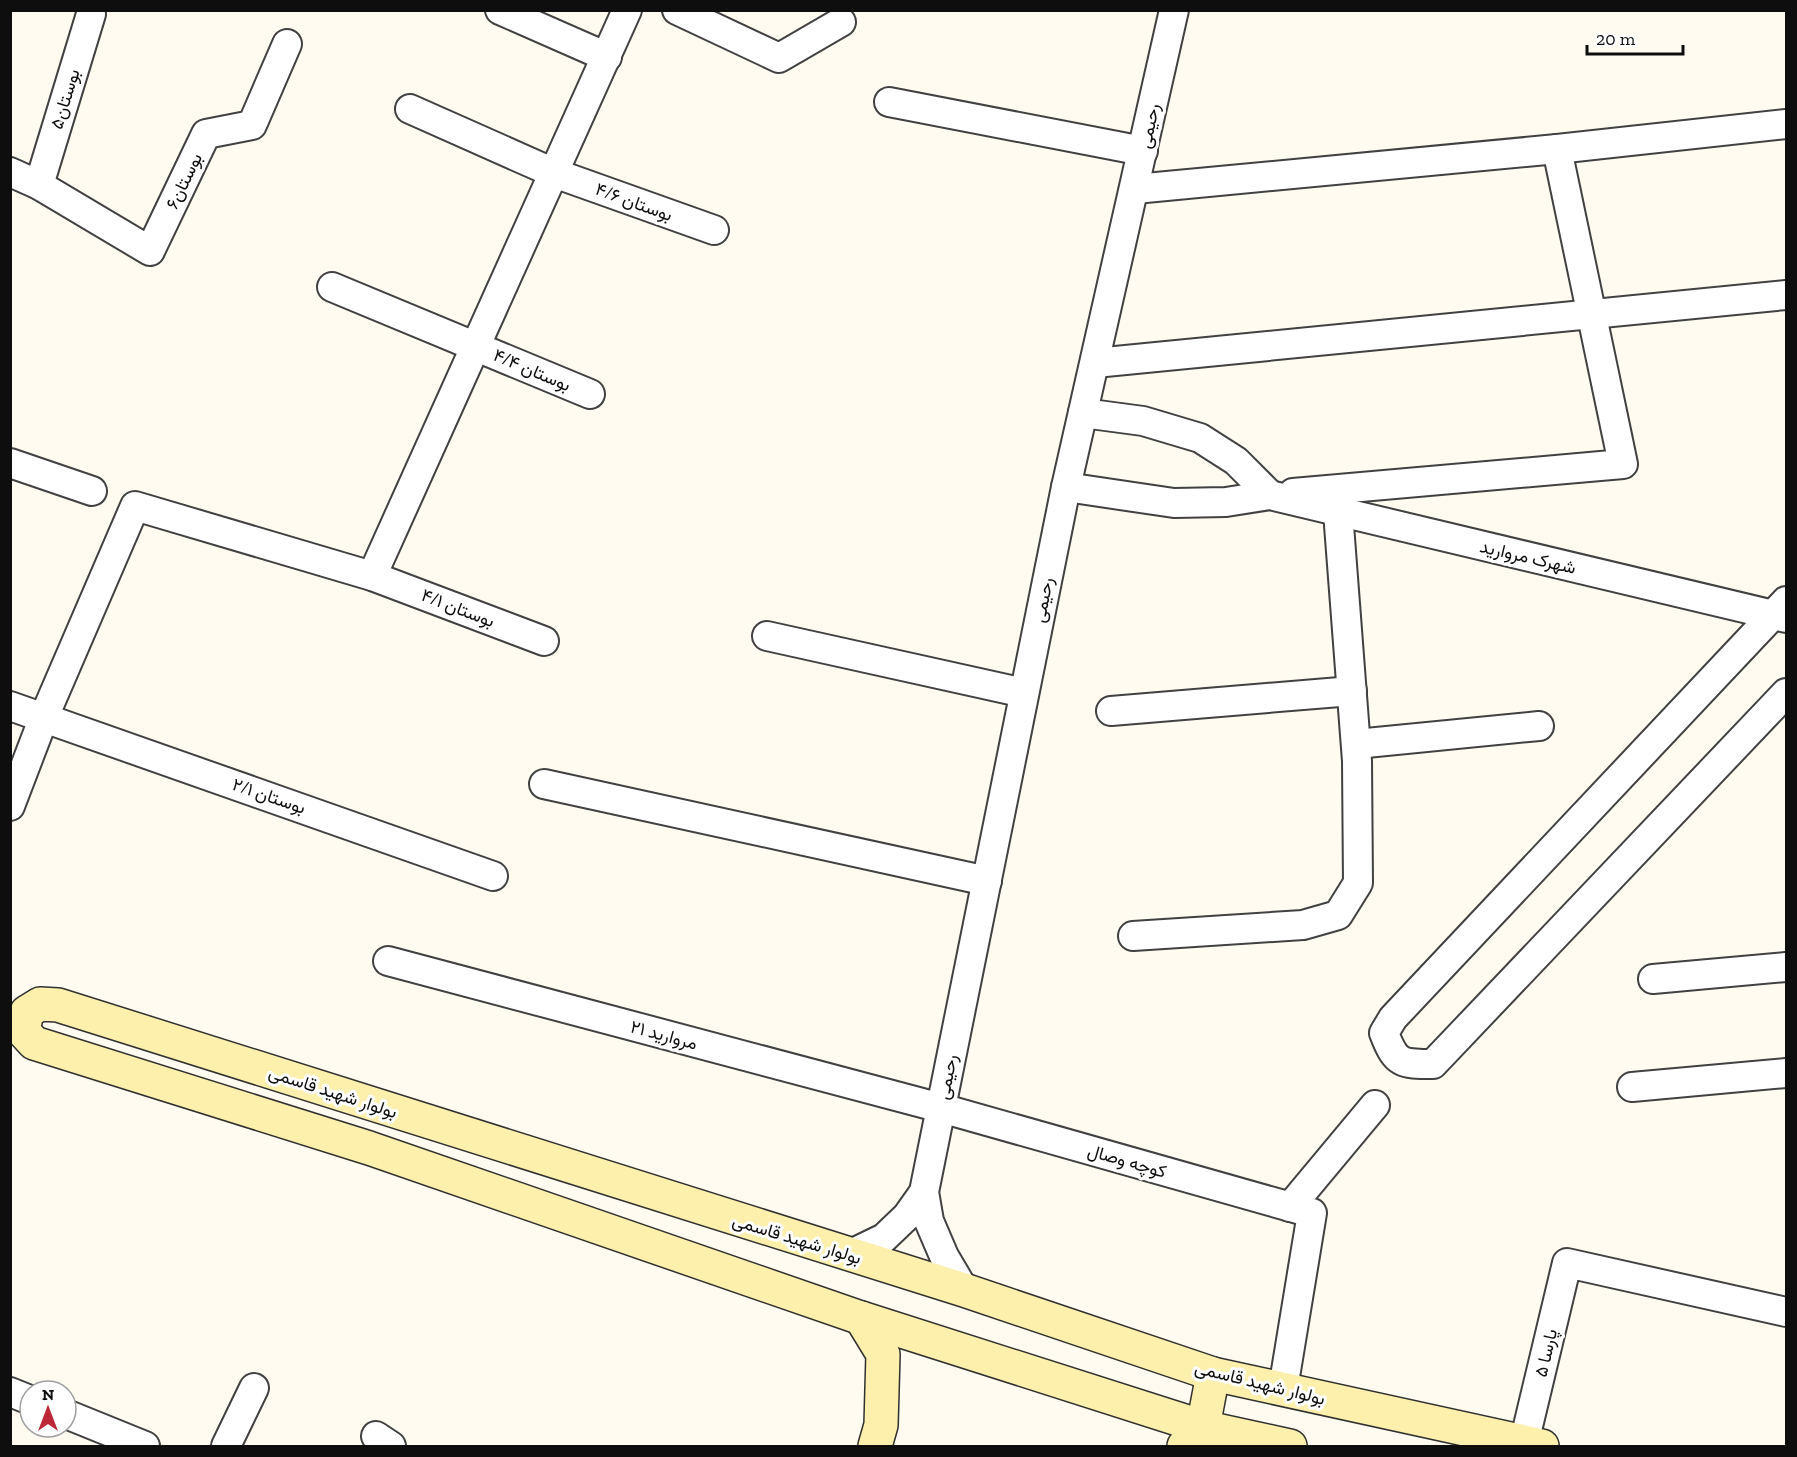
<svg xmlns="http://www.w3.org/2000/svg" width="1797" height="1457" font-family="'Zilla Slab',Vazirmatn,serif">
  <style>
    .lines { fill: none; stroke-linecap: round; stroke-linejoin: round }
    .minor-casing { stroke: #414141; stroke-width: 32 }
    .secondary-casing { stroke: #303030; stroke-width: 36 }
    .minor { stroke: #fff; stroke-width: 28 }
    .secondary { stroke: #fdefac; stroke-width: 33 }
    .labels { text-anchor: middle; stroke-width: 6; stroke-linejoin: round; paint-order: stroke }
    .street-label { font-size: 18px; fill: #0e0e0e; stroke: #fff }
  </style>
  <rect width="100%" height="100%" fill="#fffbf0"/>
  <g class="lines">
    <!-- minor casing -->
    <g class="minor-casing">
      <g id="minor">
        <polyline points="500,10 607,57"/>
        <polyline points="677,10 779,58 841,22"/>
        <polyline points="889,102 1143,151"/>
        <polyline points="410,109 554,173 714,230"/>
        <polyline points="10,172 39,185 150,251 206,134 252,125 287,44"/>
        <polyline points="39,185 91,14"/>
        <polyline points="1135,189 1557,149 1786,124"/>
        <polyline points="332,287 590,394"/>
        <polyline points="1095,363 1786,295"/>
        <polyline points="1083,413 1143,421 1200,438 1236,461 1270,495"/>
        <polyline points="10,463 92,491"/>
        <polyline points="1066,487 1174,503 1226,502 1270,495 1786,618"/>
        <polyline points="1293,493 1623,464 1557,149"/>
        <polyline points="372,576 627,10"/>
        <path d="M 1786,601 L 1393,1018 L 1384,1033 C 1396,1064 1401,1064 1433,1064 L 1786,693"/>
        <polyline points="767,636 1024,693"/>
        <polyline points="10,706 493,876"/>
        <polyline points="1111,711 1352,691"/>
        <polyline points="1356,744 1539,726"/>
        <polyline points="544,784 987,881"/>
        <polyline points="10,806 44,717 135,506 372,576 544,641"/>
        <polyline points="1133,936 1303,925 1338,915 1358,883 1357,761 1338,512"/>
        <polyline points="388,961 941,1108 1312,1213 1283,1389"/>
        <polyline points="1653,979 1786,967"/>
        <polyline points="1632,1087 1786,1073"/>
        <polyline points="1290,1207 1375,1105"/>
        <polyline points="849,1255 884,1238 907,1216 924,1192"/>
        <polyline points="964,1290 944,1256 929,1221 924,1192 1066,487 1174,10"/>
        <polyline points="10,1392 30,1400"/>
        <polyline points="66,1414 145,1446"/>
        <polyline points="376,1436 391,1446"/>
        <polyline points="1524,1443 1567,1263 1786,1312"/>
        <polyline points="226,1446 254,1388"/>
      </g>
    </g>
    <!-- secondary casing -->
    <g class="secondary-casing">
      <g id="secondary">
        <polyline points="861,1318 883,1354 881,1425 875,1446"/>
        <polyline points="1184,1446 1203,1427 1213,1374"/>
        <polyline points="1290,1446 1203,1427 861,1318 369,1148 34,1043 23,1031 27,1012 40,1004 58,1005 964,1290 1213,1374 1542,1446"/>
      </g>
    </g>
    <!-- minor -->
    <use href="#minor" class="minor"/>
    <!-- secondary -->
    <use href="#secondary" class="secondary"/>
  </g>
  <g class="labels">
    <!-- street labels -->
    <g class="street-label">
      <text transform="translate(65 99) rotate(-73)" y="6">بوستان۵</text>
      <text transform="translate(1149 126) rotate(-78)" y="6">رحیمی</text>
      <text transform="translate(184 181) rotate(-64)" y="6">بوستان۶</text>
      <text transform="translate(634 202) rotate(20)" y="6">بوستان ۴/۶</text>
      <text transform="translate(532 370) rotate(23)" y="6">بوستان ۴/۴</text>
      <text transform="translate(1528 557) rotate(13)" y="6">شهرک مروارید</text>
      <text transform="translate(1043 600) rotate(-79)" y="6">رحیمی</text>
      <text transform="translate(458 608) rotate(21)" y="6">بوستان ۴/۱</text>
      <text transform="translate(269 796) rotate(19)" y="6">بوستان ۲/۱</text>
      <text transform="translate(664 1035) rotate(15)" y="6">مروارید ۲۱</text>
      <text transform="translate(947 1077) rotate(-79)" y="6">رحیمی</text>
      <text transform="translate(333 1092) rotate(18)" y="6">بولوار شهید قاسمی</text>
      <text transform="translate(1127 1161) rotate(16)" y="6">کوچه وصال</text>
      <text transform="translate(797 1239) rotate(17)" y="6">بولوار شهید قاسمی</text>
      <text transform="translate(1546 1353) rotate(-77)" y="6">پارسا ۵</text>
      <text transform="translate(1260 1383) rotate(14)" y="6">بولوار شهید قاسمی</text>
    </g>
  </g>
  <!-- border -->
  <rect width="1797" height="1457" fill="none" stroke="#0e0e0e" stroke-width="24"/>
  <!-- north arrow -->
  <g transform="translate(48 1409)"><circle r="28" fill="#ffffff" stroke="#9f9f9f" stroke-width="1.5"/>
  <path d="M0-4.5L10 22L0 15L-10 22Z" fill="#bc2838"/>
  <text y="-9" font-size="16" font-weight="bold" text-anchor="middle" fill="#0e0e0e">N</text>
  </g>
  <!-- scale -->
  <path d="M1587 45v9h96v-9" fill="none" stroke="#0e0e0e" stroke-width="3"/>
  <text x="1596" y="45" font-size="18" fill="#0e0e0e" stroke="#ffffff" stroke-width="4.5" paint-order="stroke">20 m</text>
</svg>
